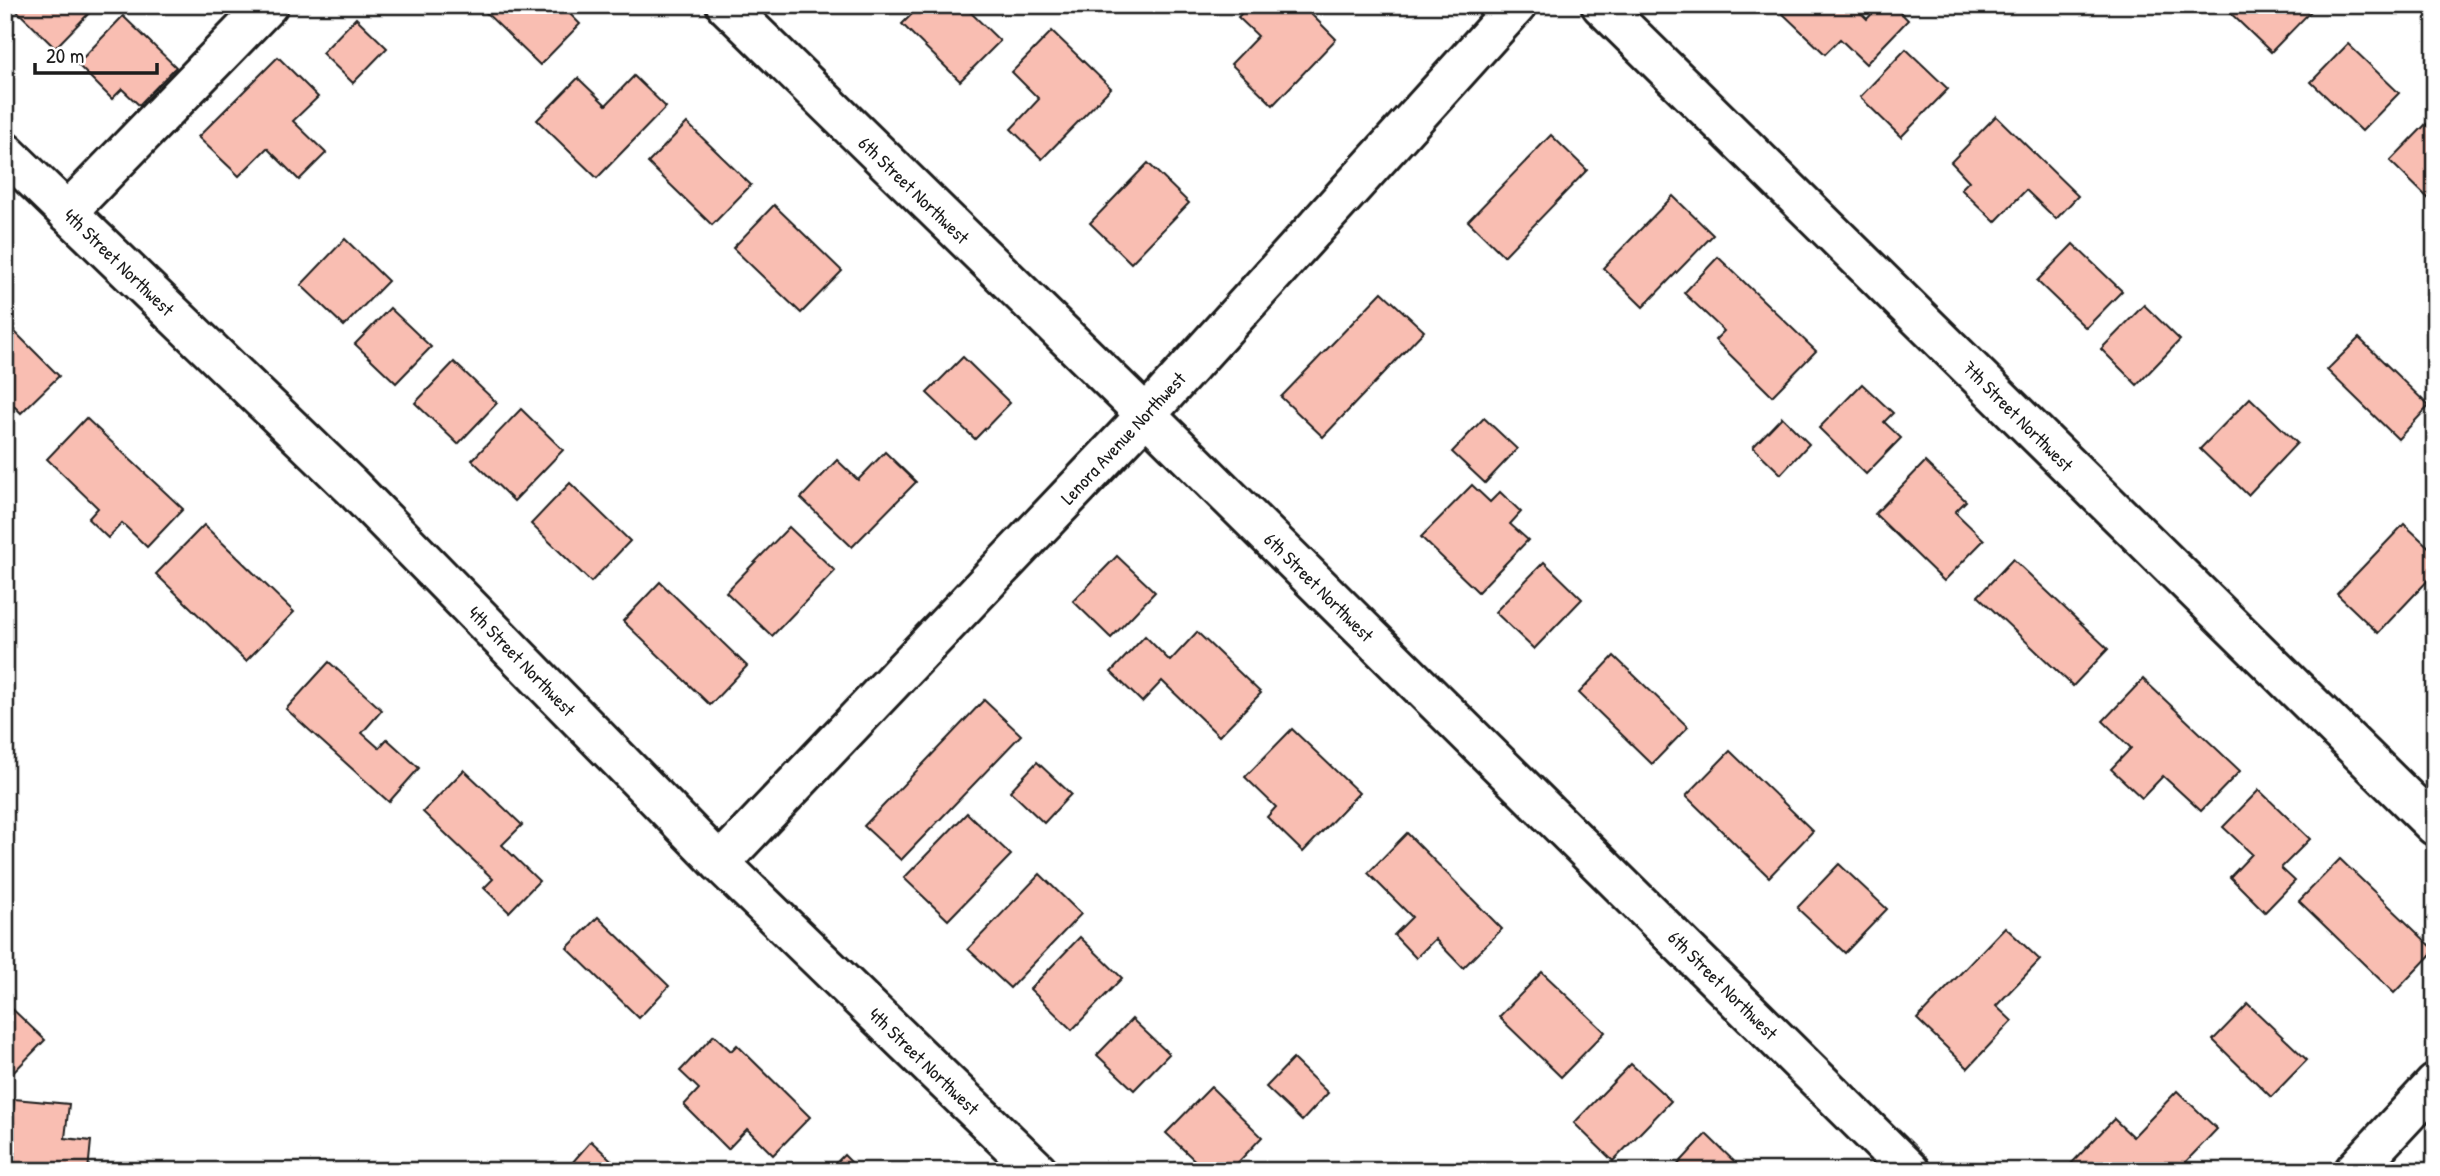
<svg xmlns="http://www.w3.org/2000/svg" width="2440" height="1176" font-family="'Patrick Hand',sans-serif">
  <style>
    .building { fill: #f9beb2; stroke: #1c1c1c; stroke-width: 2 }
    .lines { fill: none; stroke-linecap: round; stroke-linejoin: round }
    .minor-casing { stroke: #1c1c1c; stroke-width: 44 }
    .minor { stroke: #fff; stroke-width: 38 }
    .labels { text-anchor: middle; stroke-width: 5; stroke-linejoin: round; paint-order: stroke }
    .street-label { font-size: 19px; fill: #1c1c1c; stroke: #fff }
  </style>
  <rect width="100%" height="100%" fill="#fff"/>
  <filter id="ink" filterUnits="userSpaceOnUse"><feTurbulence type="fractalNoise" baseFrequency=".0143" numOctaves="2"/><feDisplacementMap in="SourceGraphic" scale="14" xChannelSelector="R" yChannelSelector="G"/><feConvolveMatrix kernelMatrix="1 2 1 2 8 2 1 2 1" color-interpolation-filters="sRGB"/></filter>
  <g filter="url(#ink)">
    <!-- building -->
    <g class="building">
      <polygon points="11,5 97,5 55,48"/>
      <polygon points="478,5 561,5 580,24 540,65"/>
      <polygon points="921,5 963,5 1000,41 960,81 902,24"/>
      <polygon points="1250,5 1302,5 1336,39 1273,105 1231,64 1258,36 1238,17"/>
      <polygon points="1786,5 1853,5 1867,19 1880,5 1893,5 1908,20 1866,64 1840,39 1825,54 1780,11"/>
      <polygon points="2222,5 2312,5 2314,8 2271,52"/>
      <polygon points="123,16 176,67 139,105 122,89 112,99 77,64"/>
      <polygon points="356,18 387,48 353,83 322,53"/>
      <polygon points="1052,31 1111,88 1042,159 1011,129 1039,99 1012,72"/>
      <polygon points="2348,44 2399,93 2362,131 2311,82"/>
      <polygon points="1906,49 1948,89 1901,137 1860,97"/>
      <polygon points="278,57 318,97 293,121 326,153 299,180 267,148 239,176 198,137"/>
      <polygon points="634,76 666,107 597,178 537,120 578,78 606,105"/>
      <polygon points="1996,116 2078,196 2056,219 2026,190 1995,222 1961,189 1969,181 1951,162"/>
      <polygon points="687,123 751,185 712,225 648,163"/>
      <polygon points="2426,124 2435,133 2435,205 2390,161"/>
      <polygon points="1551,135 1587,170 1504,256 1468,221"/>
      <polygon points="1148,163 1189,203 1131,263 1090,223"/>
      <polygon points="1673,196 1713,235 1643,307 1603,268"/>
      <polygon points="774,205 842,271 801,313 733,248"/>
      <polygon points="345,239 388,281 344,326 301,285"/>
      <polygon points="2073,244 2122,291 2086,328 2037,281"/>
      <polygon points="1718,257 1816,351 1772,396 1715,340 1724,331 1684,293"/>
      <polygon points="1382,292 1424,331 1323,437 1281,397"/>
      <polygon points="2144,305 2180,340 2137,385 2101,349"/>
      <polygon points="390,308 431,347 396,383 355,344"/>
      <polygon points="5,322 59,376 21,413 5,397"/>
      <polygon points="2359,338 2429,406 2398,439 2327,370"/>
      <polygon points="963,357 1010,403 975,439 927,393"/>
      <polygon points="454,362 497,403 458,444 415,403"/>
      <polygon points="1862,384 1893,413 1884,422 1901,438 1866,474 1819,428"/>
      <polygon points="2250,398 2297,443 2248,495 2200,449"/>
      <polygon points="521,409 563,450 514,501 472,460"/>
      <polygon points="1782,417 1809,444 1781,474 1753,447"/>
      <polygon points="86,418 183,509 147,547 122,523 108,538 88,519 98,508 47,459"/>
      <polygon points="1484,418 1517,449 1485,483 1452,452"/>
      <polygon points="885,452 916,482 852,547 801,498 837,460 858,480"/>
      <polygon points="1925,462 1966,501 1955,512 1984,540 1944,581 1875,514"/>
      <polygon points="570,483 630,541 591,582 531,524"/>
      <polygon points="1472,485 1490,502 1500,492 1521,512 1510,524 1528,540 1478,592 1421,537"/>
      <polygon points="2404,524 2435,553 2435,573 2378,633 2337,594"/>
      <polygon points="204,525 294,612 246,661 156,574"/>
      <polygon points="789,527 835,571 772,636 726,592"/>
      <polygon points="1117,556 1155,592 1111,638 1073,601"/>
      <polygon points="2013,559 2108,649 2073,686 1978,596"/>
      <polygon points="1544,562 1582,599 1534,649 1495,612"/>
      <polygon points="660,582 747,666 710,705 623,621"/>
      <polygon points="1197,632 1261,693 1219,736 1162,681 1142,702 1111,672 1145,636 1170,661"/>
      <polygon points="1614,656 1688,727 1652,764 1579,693"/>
      <polygon points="329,662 382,710 362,733 379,748 387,739 419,768 389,802 286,709"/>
      <polygon points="2143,679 2240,771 2201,811 2163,776 2142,798 2111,769 2131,748 2103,721"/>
      <polygon points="984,700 1021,735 901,860 864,826"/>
      <polygon points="1292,729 1359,793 1303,852 1267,817 1276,807 1245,777"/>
      <polygon points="1730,751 1813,831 1769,877 1686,796"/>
      <polygon points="1037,762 1071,794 1044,823 1010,791"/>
      <polygon points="464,770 522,825 502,845 539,881 509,912 484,888 493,879 423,812"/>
      <polygon points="2259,790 2310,839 2281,868 2295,881 2265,912 2230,877 2252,854 2223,827"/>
      <polygon points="967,813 1011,855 948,920 904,878"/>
      <polygon points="1407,833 1502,929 1463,968 1435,939 1416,958 1394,935 1412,917 1368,873"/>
      <polygon points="2340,859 2435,950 2394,993 2299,901"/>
      <polygon points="1839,864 1887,909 1845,953 1797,908"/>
      <polygon points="1040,874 1081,914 1010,988 968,949"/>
      <polygon points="598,917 669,986 639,1018 567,948"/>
      <polygon points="2005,927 2040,960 1996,1006 2012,1021 1968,1068 1917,1019"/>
      <polygon points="1080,937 1122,978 1072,1030 1030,989"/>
      <polygon points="1542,972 1605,1032 1561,1077 1499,1017"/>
      <polygon points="5,1002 45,1040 5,1081"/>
      <polygon points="2248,1004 2307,1060 2271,1097 2213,1040"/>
      <polygon points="1132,1019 1169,1054 1134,1090 1097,1055"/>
      <polygon points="714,1035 731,1051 737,1045 810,1117 773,1155 747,1129 728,1149 684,1105 699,1089 680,1071"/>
      <polygon points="1293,1059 1328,1093 1302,1121 1266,1087"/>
      <polygon points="1631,1064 1671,1101 1613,1161 1574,1123"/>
      <polygon points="1211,1087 1262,1137 1230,1171 1206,1171 1166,1133"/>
      <polygon points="2177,1091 2217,1129 2177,1171 2074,1171 2069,1166 2114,1119 2133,1137"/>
      <polygon points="14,1099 69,1104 65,1138 91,1141 88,1171 6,1171"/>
      <polygon points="1706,1134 1744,1171 1672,1171"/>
      <polygon points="591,1141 623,1171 565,1171"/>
      <polygon points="844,1155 860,1171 828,1171"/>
    </g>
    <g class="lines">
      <!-- minor casing -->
      <g class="minor-casing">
        <g id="minor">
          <polyline points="726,5 1146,415 1910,1171"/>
          <polyline points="1601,5 2435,826"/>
          <polyline points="5,152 351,486 720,863 1038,1171"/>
          <polyline points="67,212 268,5"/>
          <polyline points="720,863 1146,415 1517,5"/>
          <polyline points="2354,1171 2435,1084"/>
        </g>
      </g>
      <!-- minor -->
      <use href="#minor" class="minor"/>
    </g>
  </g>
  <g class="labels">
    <!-- street labels -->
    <g class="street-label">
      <text transform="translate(914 190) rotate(44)" y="7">6th Street Northwest</text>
      <text transform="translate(119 262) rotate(44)" y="7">4th Street Northwest</text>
      <text transform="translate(2018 416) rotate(45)" y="7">7th Street Northwest</text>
      <text transform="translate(1123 438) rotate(-47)" y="7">Lenora Avenue Northwest</text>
      <text transform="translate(1319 587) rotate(45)" y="7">6th Street Northwest</text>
      <text transform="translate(522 661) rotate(46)" y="7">4th Street Northwest</text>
      <text transform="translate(1723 985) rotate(45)" y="7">6th Street Northwest</text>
      <text transform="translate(924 1061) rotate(44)" y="7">4th Street Northwest</text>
    </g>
  </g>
  <!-- margin -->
  <rect width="2440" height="1176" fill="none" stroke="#fff" stroke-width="28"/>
  <rect x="14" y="14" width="2412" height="1148" fill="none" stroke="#1c1c1c" stroke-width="2.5" filter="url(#ink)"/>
  <!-- scale -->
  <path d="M35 63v10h122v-10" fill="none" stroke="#1c1c1c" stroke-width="3.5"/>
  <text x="46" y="63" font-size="21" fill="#1c1c1c" stroke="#ffffff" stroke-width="5" paint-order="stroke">20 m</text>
</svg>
